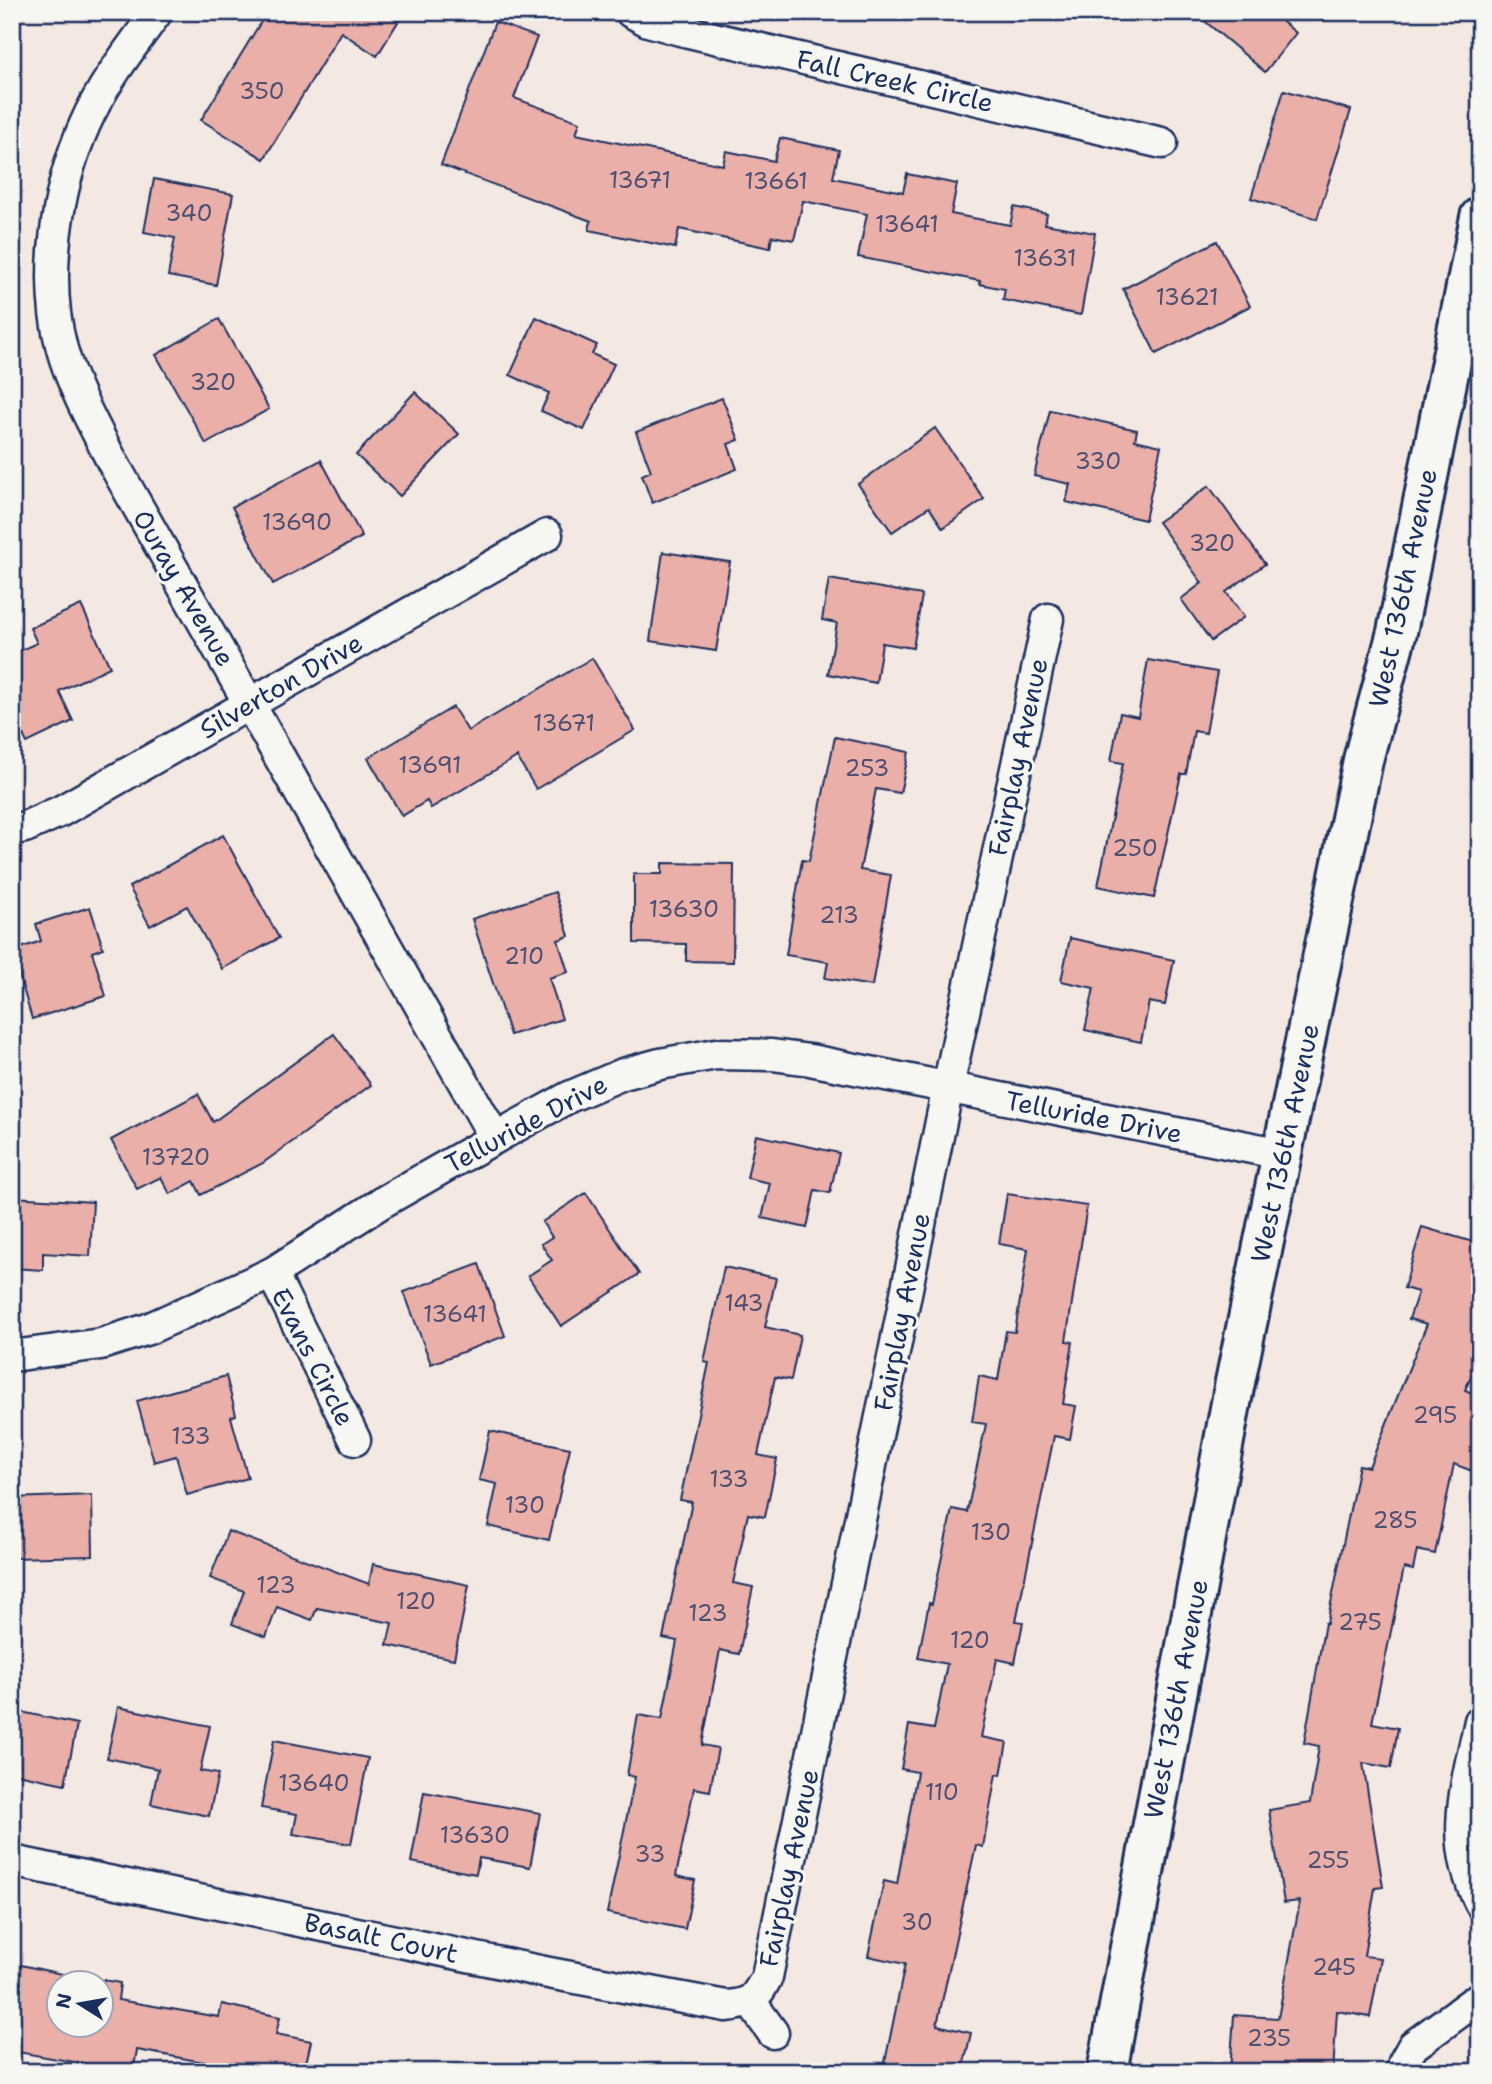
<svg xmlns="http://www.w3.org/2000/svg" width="1492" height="2084" font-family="'Shantell Sans',sans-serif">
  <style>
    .building { fill: #eaafa9; stroke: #1b2f5e; stroke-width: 2; fill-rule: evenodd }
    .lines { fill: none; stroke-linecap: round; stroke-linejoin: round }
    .street-casing { stroke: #1b2f5e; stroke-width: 35 }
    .secondary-casing { stroke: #1b2f5e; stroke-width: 44 }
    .street { stroke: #f6f6f2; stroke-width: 30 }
    .secondary { stroke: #f6f6f2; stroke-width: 38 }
    .labels { text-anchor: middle; stroke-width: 6; stroke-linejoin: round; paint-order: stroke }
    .number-label { font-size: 23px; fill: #4f4f71 }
    .street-label { font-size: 26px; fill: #1b2f5e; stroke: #f6f6f2 }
  </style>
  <rect width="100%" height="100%" fill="#f4e8e3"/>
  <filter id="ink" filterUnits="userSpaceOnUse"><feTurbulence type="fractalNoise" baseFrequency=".0143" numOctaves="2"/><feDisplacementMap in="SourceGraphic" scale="14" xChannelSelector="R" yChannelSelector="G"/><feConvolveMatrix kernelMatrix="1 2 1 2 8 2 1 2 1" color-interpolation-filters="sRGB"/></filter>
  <g filter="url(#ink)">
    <!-- building -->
    <g class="building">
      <polygon points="267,12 404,12 377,56 341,32 264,159 201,120"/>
      <polygon points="1194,12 1271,12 1296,33 1265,72"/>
      <polygon points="495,22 537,37 514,98 580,122 576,134 723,165 726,151 774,161 780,138 839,150 833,178 903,192 907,174 957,184 951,214 1010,225 1014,207 1047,214 1045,224 1095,233 1081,315 1003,300 1005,289 979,284 980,281 858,257 867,214 803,201 794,240 772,236 770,248 679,229 675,248 589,230 591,221 441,165"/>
      <polygon points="1284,90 1351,110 1317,219 1251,198"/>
      <polygon points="154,179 233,194 216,285 168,276 175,238 144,232"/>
      <polygon points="1217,241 1250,306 1156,354 1123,289"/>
      <polygon points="536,317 597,345 592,354 614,364 584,430 541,411 549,393 510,375"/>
      <polygon points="219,319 269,409 206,444 156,355"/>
      <polygon points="415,392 459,434 400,496 356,455"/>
      <polygon points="722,398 739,440 728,444 737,469 652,503 642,475 651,471 636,432"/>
      <polygon points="1050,410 1137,430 1135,440 1161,446 1145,520 1066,502 1070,484 1034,476"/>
      <polygon points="935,428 984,499 943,528 929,507 892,532 858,484"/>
      <polygon points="321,460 362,537 273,584 232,507"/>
      <polygon points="1209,486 1265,564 1226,592 1244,617 1211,641 1181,599 1202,583 1158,522"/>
      <polygon points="663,552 730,562 716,651 650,641"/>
      <polygon points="829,579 922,595 913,648 882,643 876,683 828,674 837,623 822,620"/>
      <polygon points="81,605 110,667 59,691 73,721 27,743 12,711 12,654 37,643 30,628"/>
      <polygon points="592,658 635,730 536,789 517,757 431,808 427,801 402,816 368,758 453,707 468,731"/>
      <polygon points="1148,660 1217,672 1206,733 1194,731 1186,774 1181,774 1154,898 1098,886 1123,763 1111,761 1120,713 1138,717"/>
      <polygon points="835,737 909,752 900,793 876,789 860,870 891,875 872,986 825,978 828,962 786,955 802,860 809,861"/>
      <polygon points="223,835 279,938 222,969 187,906 150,926 129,887"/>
      <polygon points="662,863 734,864 733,962 686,961 686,944 634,943 634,874 662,874"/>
      <polygon points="555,892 569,936 558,940 568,972 549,978 562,1019 510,1035 472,919"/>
      <polygon points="90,907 103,948 92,952 106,996 32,1019 12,951 41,941 36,924"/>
      <polygon points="1070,938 1174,960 1165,1005 1149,1002 1141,1042 1085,1030 1094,988 1061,981"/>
      <polygon points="334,1034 371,1085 263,1163 201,1195 194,1181 170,1194 161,1177 137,1189 111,1140 198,1094 213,1122"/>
      <polygon points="756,1135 839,1153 830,1193 815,1190 807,1228 762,1218 770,1183 747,1178"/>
      <polygon points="586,1193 639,1274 561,1326 528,1276 552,1260 541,1244 552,1237 542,1222"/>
      <polygon points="1007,1194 1087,1206 1066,1341 1073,1342 1063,1404 1076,1406 1070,1439 1054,1436 1016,1621 1023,1622 1015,1663 997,1659 981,1737 1007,1742 1001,1775 996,1774 983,1847 976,1845 937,2025 971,2033 962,2072 883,2072 905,1964 868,1956 884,1881 897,1884 917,1772 901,1769 909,1725 934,1729 947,1664 918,1658 929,1603 932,1604 952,1509 967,1512 986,1424 972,1422 979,1376 998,1380 1006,1331 1015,1332 1028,1249 999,1244"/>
      <polygon points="12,1197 93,1202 90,1256 43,1253 43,1270 12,1268"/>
      <polygon points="1422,1227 1480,1244 1480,1356 1465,1390 1480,1396 1480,1474 1454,1464 1435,1554 1417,1550 1413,1570 1404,1568 1372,1723 1398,1728 1391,1768 1363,1763 1383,1887 1375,1888 1364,1956 1381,1958 1370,2017 1337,2011 1333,2072 1230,2072 1234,2015 1278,2018 1300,1901 1284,1903 1269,1810 1310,1803 1319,1746 1304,1743 1325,1623 1327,1623 1359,1465 1369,1467 1427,1324 1409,1319 1418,1292 1404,1288"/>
      <polygon points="479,1264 505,1336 431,1364 404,1292"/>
      <polygon points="724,1267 776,1278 765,1327 800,1335 791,1380 775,1377 758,1455 777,1459 765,1517 748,1514 733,1583 753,1587 739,1654 720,1650 702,1745 718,1748 710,1791 694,1788 676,1876 695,1880 685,1929 607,1913 635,1777 627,1775 638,1715 662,1719 677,1641 663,1638 692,1502 680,1500 709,1363 704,1362"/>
      <polygon points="226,1376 236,1415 231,1417 248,1478 187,1495 176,1456 154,1462 137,1401"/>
      <polygon points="490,1431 570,1448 549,1540 488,1526 497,1484 479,1480"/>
      <polygon points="92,1495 93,1556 12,1558 12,1498"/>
      <polygon points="228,1531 369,1584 373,1564 469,1585 454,1659 387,1645 392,1623 317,1608 312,1620 277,1607 266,1637 232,1624 244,1591 210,1578"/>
      <polygon points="118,1707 210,1726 200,1771 218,1774 209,1816 151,1804 158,1769 107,1758"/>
      <polygon points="12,1710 77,1724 65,1784 12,1773"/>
      <polygon points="274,1740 368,1758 351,1844 293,1834 297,1814 261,1808"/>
      <polygon points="424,1792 540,1813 530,1867 479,1858 476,1874 411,1862"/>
      <path d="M 12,1963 L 80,1978 L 80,1976 L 120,1983 L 118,2000 L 219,2017 L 222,2004 L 280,2017 L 276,2034 L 311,2041 L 304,2072 L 207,2072 L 209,2063 L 137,2050 L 133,2072 L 131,2072 L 12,2051 ZM 60,1983 L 102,1983 L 102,2025 L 60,2025 Z"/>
    </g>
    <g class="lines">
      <!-- street casing -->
      <g class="street-casing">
        <g id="street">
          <path d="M 157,12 C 131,48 103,83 85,124 C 56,189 43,279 62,349 C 73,388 93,424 112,461 L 495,1138"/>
          <polyline points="631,12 648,21 680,30 1162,143"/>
          <polyline points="12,830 25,827 61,811 547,535"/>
          <polyline points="272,1273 355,1440"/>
          <polyline points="12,1356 101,1344 148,1329 272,1273 381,1203 495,1138 569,1097 623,1074 660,1064 716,1054 772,1055 810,1060 1282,1154"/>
          <path d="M 1480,1721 C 1466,1787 1448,1839 1480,1903"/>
          <path d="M 12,1861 L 549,1973 L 726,2006 C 752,2004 755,1999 767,1977 L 948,1087 L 1048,619"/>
          <polyline points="750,2001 773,2033"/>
          <polyline points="1402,2072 1404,2062 1413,2046 1480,1997"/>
        </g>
      </g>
      <!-- secondary casing -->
      <g class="secondary-casing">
        <polyline id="secondary" points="1107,2072 1234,1387 1363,760 1397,632 1480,217"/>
      </g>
      <!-- street -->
      <use href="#street" class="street"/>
      <!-- secondary -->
      <use href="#secondary" class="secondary"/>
    </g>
  </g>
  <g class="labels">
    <!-- number labels -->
    <g class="number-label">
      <text x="262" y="99">350</text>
      <text x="640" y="188">13671</text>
      <text x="776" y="189">13661</text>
      <text x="189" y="221">340</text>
      <text x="907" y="232">13641</text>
      <text x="1045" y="266">13631</text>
      <text x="1187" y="305">13621</text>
      <text x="213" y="390">320</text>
      <text x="1098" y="469">330</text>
      <text x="297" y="530">13690</text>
      <text x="1212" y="551">320</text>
      <text x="564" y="731">13671</text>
      <text x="430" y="773">13691</text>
      <text x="867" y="776">253</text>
      <text x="1135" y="856">250</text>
      <text x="684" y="917">13630</text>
      <text x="839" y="923">213</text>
      <text x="524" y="964">210</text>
      <text x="176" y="1165">13720</text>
      <text x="744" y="1311">143</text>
      <text x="455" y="1322">13641</text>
      <text x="1435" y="1423">295</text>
      <text x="191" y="1444">133</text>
      <text x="729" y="1487">133</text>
      <text x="525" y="1513">130</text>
      <text x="1395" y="1528">285</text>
      <text x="991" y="1540">130</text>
      <text x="276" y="1593">123</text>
      <text x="416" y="1609">120</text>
      <text x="708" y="1621">123</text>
      <text x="1360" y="1630">275</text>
      <text x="970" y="1648">120</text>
      <text x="314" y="1791">13640</text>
      <text x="942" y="1800">110</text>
      <text x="475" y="1843">13630</text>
      <text x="650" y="1862">33</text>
      <text x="1328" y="1868">255</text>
      <text x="917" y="1930">30</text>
      <text x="1334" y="1975">245</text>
      <text x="1269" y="2046">235</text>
    </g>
    <!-- street labels -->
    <g class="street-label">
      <text transform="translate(895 81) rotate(13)" y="9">Fall Creek Circle</text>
      <text transform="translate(184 588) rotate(60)" y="9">Ouray Avenue</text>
      <text transform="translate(1403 588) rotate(-78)" y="9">West 136th Avenue</text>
      <text transform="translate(281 686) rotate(-30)" y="9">Silverton Drive</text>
      <text transform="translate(1018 757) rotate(-78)" y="9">Fairplay Avenue</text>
      <text transform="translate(1094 1117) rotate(11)" y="9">Telluride Drive</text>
      <text transform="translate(526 1124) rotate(-28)" y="9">Telluride Drive</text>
      <text transform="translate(1285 1143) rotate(-78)" y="9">West 136th Avenue</text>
      <text transform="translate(902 1312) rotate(-79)" y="9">Fairplay Avenue</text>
      <text transform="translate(313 1357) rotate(63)" y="9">Evans Circle</text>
      <text transform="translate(1176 1699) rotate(-79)" y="9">West 136th Avenue</text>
      <text transform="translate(789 1868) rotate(-78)" y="9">Fairplay Avenue</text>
      <text transform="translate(381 1938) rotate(12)" y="9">Basalt Court</text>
    </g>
  </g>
  <!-- margin -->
  <rect width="1492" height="2084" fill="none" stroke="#f6f6f2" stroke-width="42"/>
  <rect x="21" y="21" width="1450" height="2042" fill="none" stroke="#1b2f5e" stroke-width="2.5" filter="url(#ink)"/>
  <!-- north arrow -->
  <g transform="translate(80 2004) rotate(281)"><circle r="33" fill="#f6f6f2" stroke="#9ea6b7" stroke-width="2"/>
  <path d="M0-5L12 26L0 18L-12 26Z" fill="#1b2f5e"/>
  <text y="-10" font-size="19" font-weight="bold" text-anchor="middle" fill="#1b2f5e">N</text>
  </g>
</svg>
